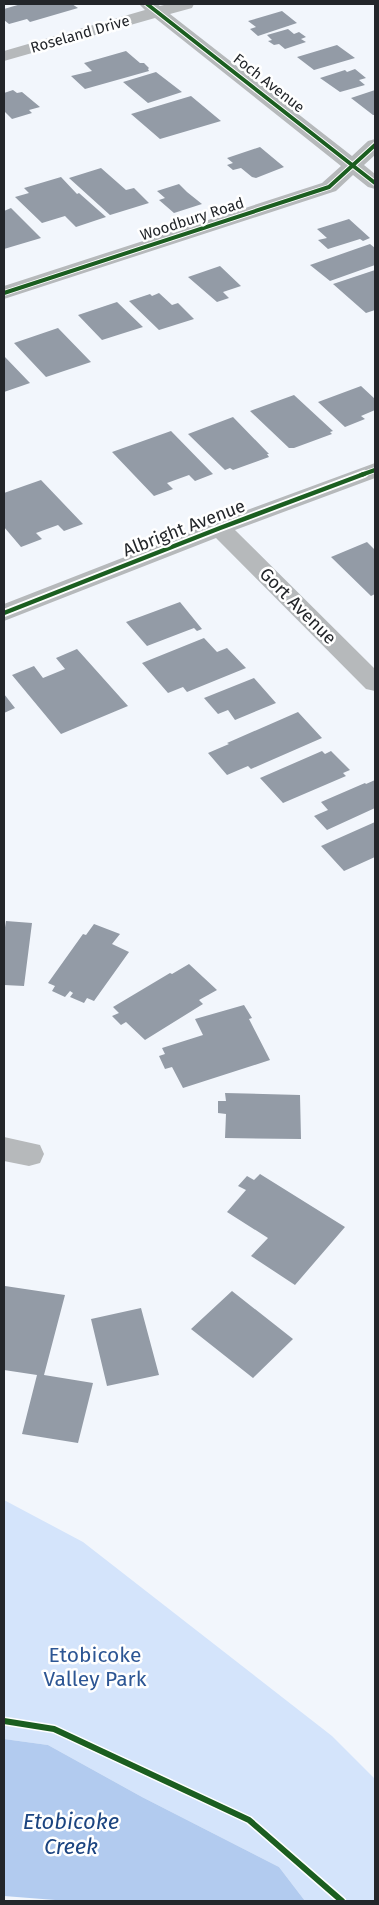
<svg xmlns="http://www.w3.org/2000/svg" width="379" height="1905" font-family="'Fira Sans',sans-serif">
  <rect width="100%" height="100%" fill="#f2f6fc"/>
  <!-- green -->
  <path fill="#d4e4fb" d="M4,1500L83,1542L332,1736L375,1779V1901H305L279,1867L142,1797L48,1745L4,1739Z"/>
  <!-- water -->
  <path fill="#b2cbef" d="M4,1739L48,1745L142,1797L279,1867L305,1901H68L4,1896Z"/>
  <!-- building -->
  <path fill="#939ba6" d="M21,4H72L78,8L30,22L27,19L9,24L4,20V9Z
    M282,11L297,23L258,36L250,29L256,27L248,21Z
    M288,29L294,34L299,32L306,37L301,39L306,42L285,49L279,44L274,45L268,41L272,40L267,35Z
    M337,45L355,58L314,70L297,57Z
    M126,51L140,63H144L149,68L148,69L149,71L85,89L71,76L92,71L84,63Z
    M355,69L366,78L359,80L365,85L340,92L320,78L345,70L347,72Z
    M156,72L182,92L148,103L123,82Z
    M13,90L17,93L22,92L40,107L29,110L32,113L12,119L4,111V93Z
    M375,90V115H373L351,98Z
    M191,96L221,121L160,139L131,114Z
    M260,147L284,167L256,178L252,177L241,168L233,170L227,165L233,163L227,158Z
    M101,168L126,190L134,188L149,203L110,215L69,178Z
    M61,177L77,194L79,193L106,217L76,227L65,216L42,223L15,197L29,193L24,188Z
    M179,184L187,192L202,204L174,213L159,200L165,198L157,191Z
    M11,208L41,238L4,249V211Z
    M349,219L370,238L363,241L360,239L328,249L318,240L327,238L317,229Z
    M370,244L375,248V265L330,281L310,265Z
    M220,266L241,286L223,292L229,298L217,302L188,277Z
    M375,270V310L366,313L333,284Z
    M159,293L172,305L178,303L194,319L159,330L129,301L150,294L152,296Z
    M117,302L143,327L102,340L78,315Z
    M58,328L91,362L46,377L14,343Z
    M4,356L30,383L4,392Z
    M361,386L375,399V410L361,416L365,419L345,427L318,402Z
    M294,395L333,431L330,432L332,434L294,448H289L250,411Z
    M233,417L269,454H267L269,457L233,470L230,468L225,470L188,434Z
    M171,431L213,474L195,481L189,475L167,483L173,489L154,496L112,452Z
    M41,480L83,524L64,531L58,525L36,533L42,539L21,547L4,527V493Z
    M367,542L375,550V594L371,596L331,557Z
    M180,602L202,629L197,631L194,628L147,646L126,622Z
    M204,638L217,652L227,648L246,668L187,692L183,687L168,693L142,663Z
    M77,649L128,706L61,734L12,675L34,666L43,678L65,669L56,658Z
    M254,678L276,703L235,720L228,710L218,714L204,698Z
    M4,694L15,708L4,713Z
    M298,712L322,738L251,769L248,766L227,775L208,753L229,744L227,743Z
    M322,751L325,754L331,751L350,770L343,773L346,776L283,803L260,778Z
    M375,780V808L327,830L314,816L328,810L321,802L365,783L366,784Z
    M375,822V857L344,871L321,846Z
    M6,921L32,923L24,986L4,985V934Z
    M94,924L120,934L112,944L129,952L94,1001L87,998L84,1003L70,997L73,993L70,991L65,997L52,991L55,986L48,983L83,934L86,935Z
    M189,964L217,990L199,1000L203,1004L145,1040L126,1022L121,1025L112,1016L119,1013L113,1007L170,973L172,974Z
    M244,1005L252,1018L249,1019L270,1060L183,1088L172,1067L165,1069L159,1056L165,1054L162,1048L203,1035L195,1019Z
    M225,1093L300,1095L301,1139L225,1138L226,1114L218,1113V1101H226Z
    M260,1174L345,1227L295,1285L251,1256L268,1238L227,1212L246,1190L238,1186L247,1176L254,1180Z
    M5,1286L65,1295L44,1375L93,1383L78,1443L22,1434L37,1375L4,1370Z
    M232,1291L293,1339L253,1378L191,1329Z
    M141,1308L159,1375L107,1386L91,1319Z"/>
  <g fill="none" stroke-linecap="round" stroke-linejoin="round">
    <!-- minor -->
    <path fill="#b6b9bb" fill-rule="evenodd" d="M139,4H157L160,6L168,4H194L192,8L170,14L352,156L368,141L375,139V155L364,165L375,174V189L368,187L353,175L336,191L4,299V286L322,183L341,166L155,18L4,61V51L145,10Z
      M375,463V478L235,530L375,669V691L366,689L216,538L4,621V604L212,523Z
      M4,1137L40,1145L44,1154L40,1163L29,1166L4,1161Z"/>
    <!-- cycleway-far2 casing -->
    <g stroke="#fff" stroke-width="6">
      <path id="cycleway-far2" d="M147,4L375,183
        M4,293L329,187L375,145
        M361,475L375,470"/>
    </g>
    <!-- cycleway-far1 casing -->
    <g stroke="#fff" stroke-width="8">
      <path id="cycleway-far1" d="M4,613L220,528L364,474"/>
    </g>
    <!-- cycleway casing -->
    <g stroke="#fff" stroke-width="9">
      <path id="cycleway" d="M4,1721L54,1729L249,1820L342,1901"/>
    </g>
    <!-- cycleway-far2 -->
    <use href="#cycleway-far2" stroke="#1b5e20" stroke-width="4"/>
    <!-- cycleway-far1 -->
    <use href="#cycleway-far1" stroke="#1b5e20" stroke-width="4.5"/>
    <!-- cycleway -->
    <use href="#cycleway" stroke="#1b5e20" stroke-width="6"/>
  </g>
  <g text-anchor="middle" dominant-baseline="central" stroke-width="5" stroke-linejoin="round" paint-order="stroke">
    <!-- far-street labels -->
    <g font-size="15" fill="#23262a" stroke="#fff">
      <text transform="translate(80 34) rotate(-16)">Roseland Drive</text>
      <text transform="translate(269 83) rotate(38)">Foch Avenue</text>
      <text transform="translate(192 219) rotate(-18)">Woodbury Road</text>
    </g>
    <!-- street labels -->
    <g font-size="18" fill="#23262a" stroke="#fff">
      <text transform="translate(184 528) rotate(-21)">Albright Avenue</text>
      <text transform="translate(298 606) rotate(45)">Gort Avenue</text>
    </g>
    <!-- near-park labels -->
    <g font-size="21" fill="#2d5694" stroke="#fff">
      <text x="95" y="1655">Etobicoke<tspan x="95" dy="24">Valley Park</tspan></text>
    </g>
    <!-- near-water labels -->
    <g font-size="22" font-style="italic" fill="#1b4480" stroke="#fff">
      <text x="71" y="1821">Etobicoke<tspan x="71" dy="25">Creek</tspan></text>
    </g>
  </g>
  <!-- border -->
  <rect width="379" height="1905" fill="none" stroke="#23262a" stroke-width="10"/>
</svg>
